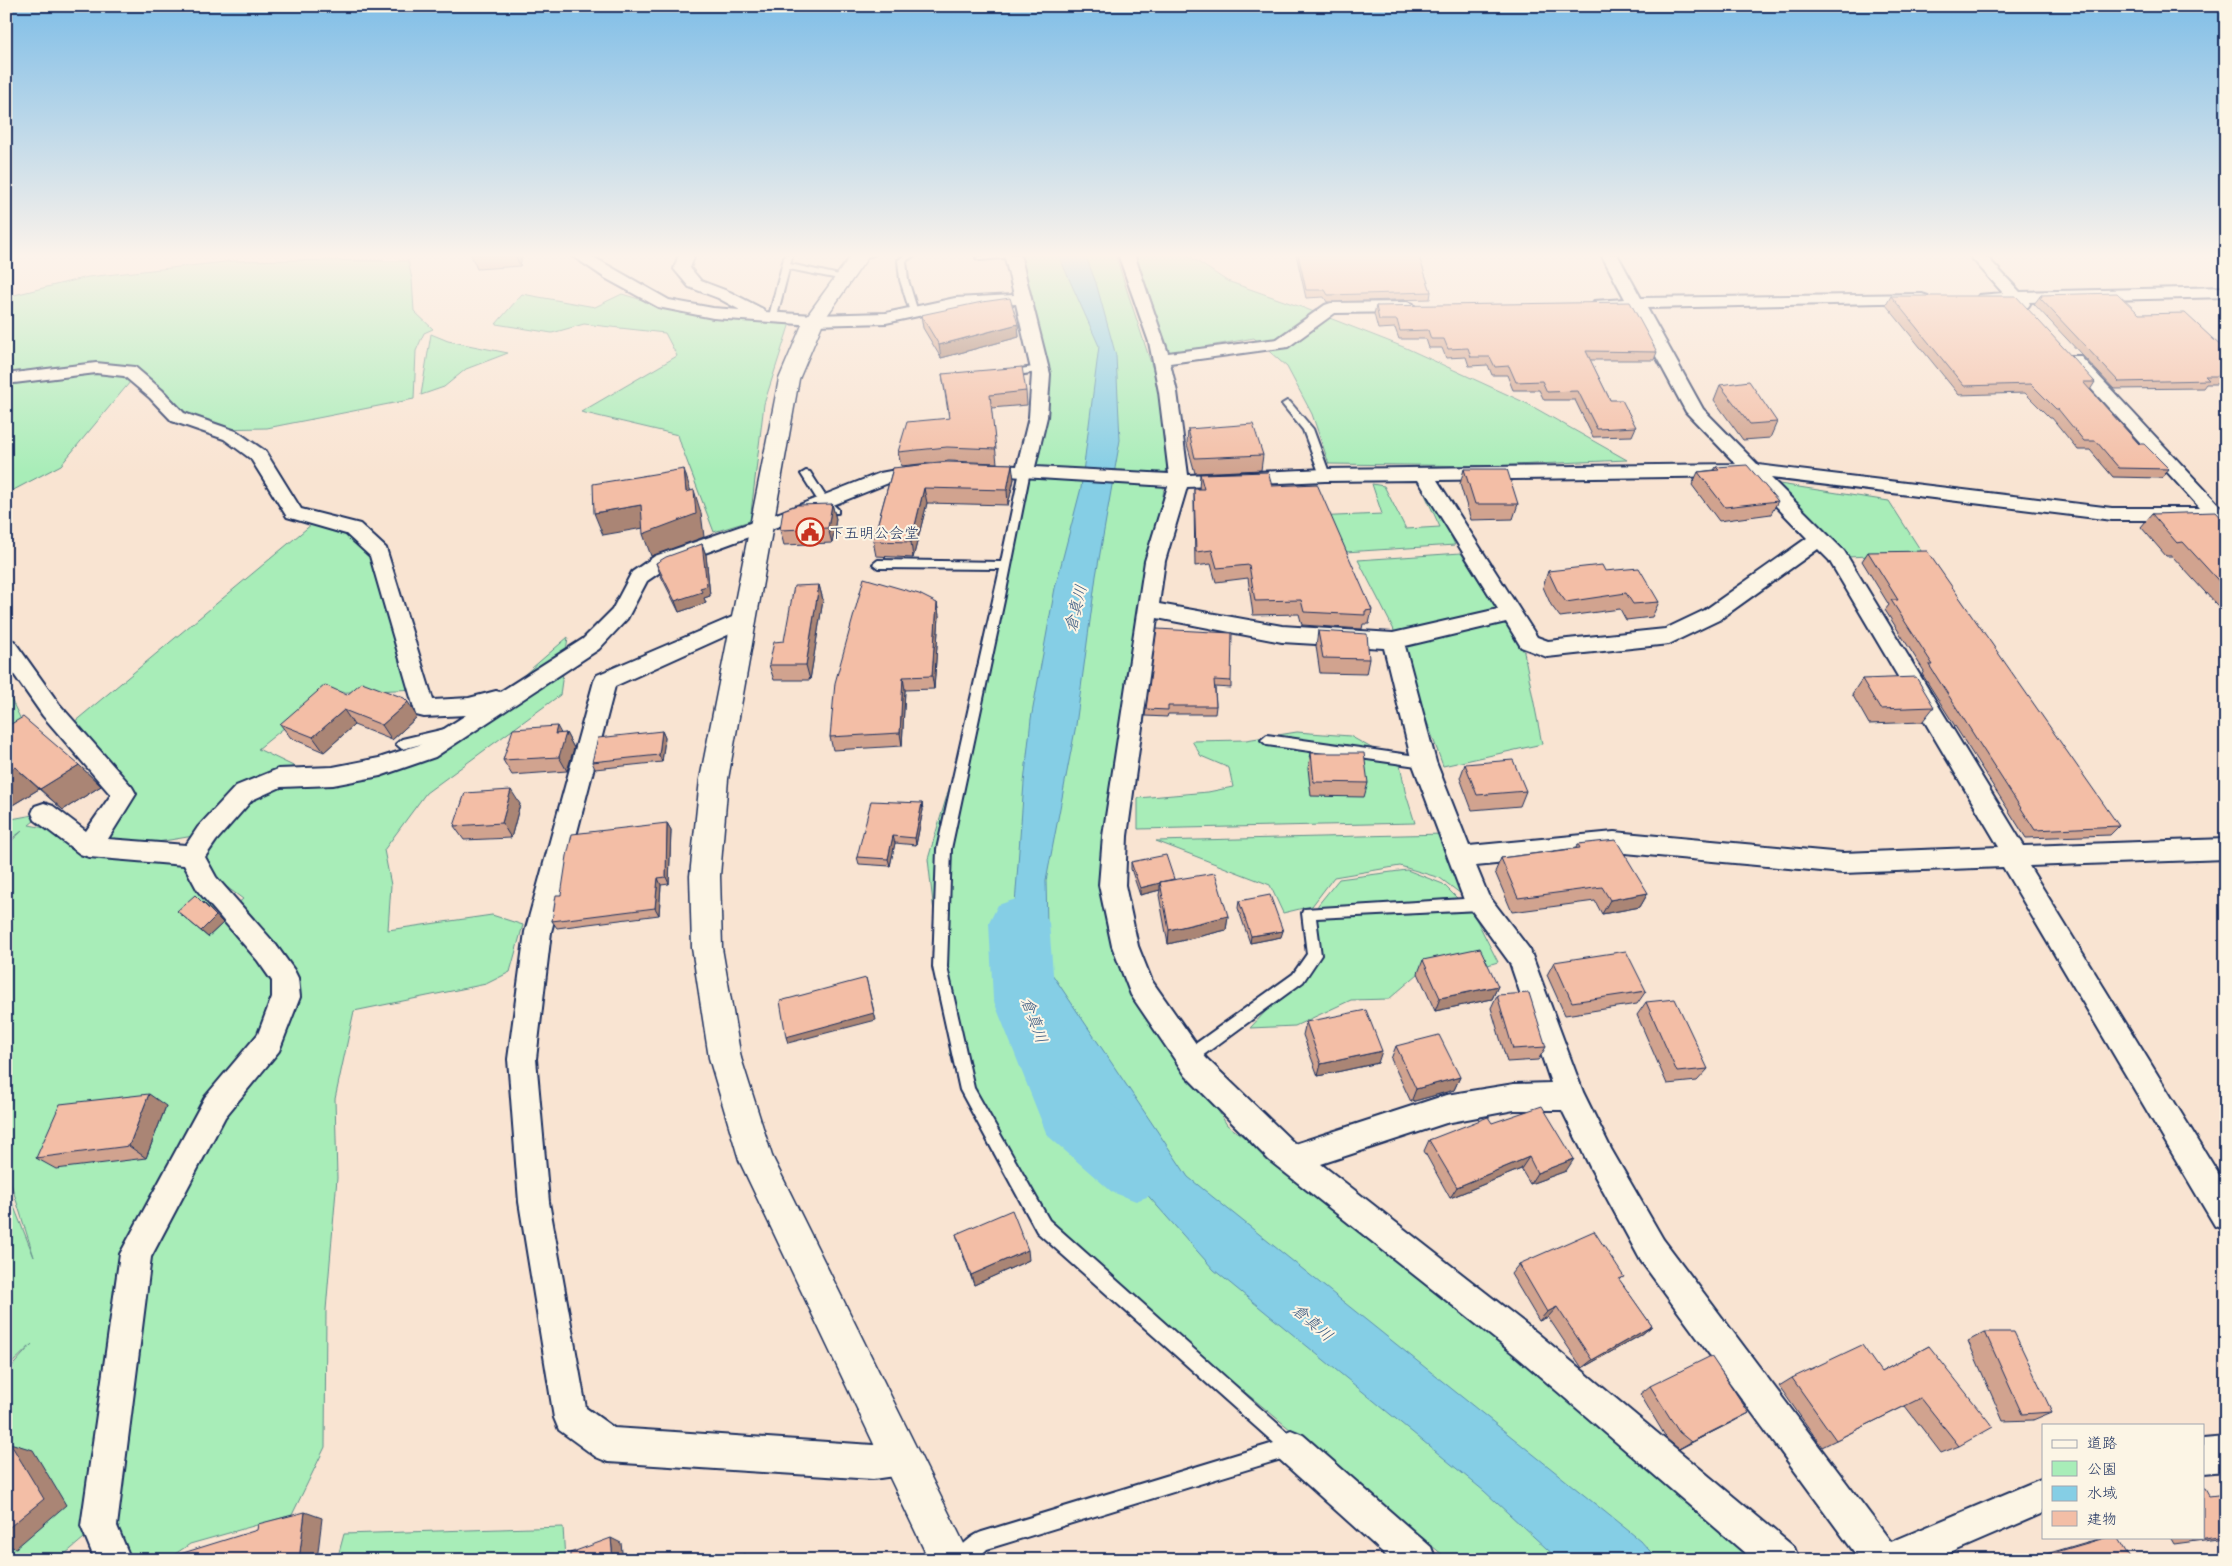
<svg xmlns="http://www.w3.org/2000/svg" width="2232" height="1566" font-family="Delius,'Klee One',sans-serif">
  <rect width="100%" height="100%" fill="#f9e4d2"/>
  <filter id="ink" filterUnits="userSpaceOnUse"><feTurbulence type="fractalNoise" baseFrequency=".02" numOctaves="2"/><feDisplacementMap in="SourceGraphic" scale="10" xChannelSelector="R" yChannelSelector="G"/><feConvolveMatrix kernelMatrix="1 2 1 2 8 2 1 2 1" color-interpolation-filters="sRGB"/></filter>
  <g filter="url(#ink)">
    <!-- green -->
    <path fill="#a8edb8" stroke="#628e8b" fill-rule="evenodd" d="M1012,254H1115L1172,427L1112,885L1141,987L1227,1125L1446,1281L1781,1560H1449L1043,1226L950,1054L928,859L982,678L1041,374Z
      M1135,254H1186L1227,281L1304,308L1406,348L1528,404L1627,460L1491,466L1329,464L1312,414L1287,367L1254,338L1170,353Z
      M300,260L408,261L412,279L414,311L433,329L424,333L416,351L414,399L267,428L211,429L167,406L135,376L61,465L6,494V297L88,277L234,261Z
      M522,294L595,307L622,294L659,305L790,323L764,404L750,521L714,532L682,448L678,435L581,412L677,356L665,333L584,324L552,333L496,324Z
      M431,334L448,341L508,353L466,369L444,387L421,395Z
      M1773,483L1889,501L1923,554L1846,557Z
      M1372,484L1384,486L1406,529L1440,527L1422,488L1429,487L1455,545L1345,552L1314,517L1382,514Z
      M318,519L353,529L379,553L418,689L327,693L258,749L314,776L278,778L230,792L208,831L244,793L380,767L458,732L568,637L560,695L426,793L384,850L391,885L388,930L492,915L523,925L510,972L486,984L354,1011L335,1099L337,1178L326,1310L325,1447L292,1515L190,1544L166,1560H104L84,1538L58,1560H6V1373L32,1344L6,1369V1187L34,1257L7,1171L6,1175V846L22,831L6,843V820L44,813L29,825L99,838L124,794L67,728ZM206,834L192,855L139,845ZM224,885L243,899L202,933Z
      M1461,553L1524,652L1542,744L1443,766L1393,628L1358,560Z
      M6,689L28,734L6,746Z
      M1297,732L1350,736L1400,764L1405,791L1415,823L1138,829V798L1208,792L1233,787L1229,768L1201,756L1192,741L1246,740Z
      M1444,834L1473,903L1440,878L1400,866L1334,877L1312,906L1283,913L1270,885L1156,841Z
      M1407,870L1443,884L1474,915L1498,962L1481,967L1433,961L1389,999L1351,1000L1295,1026L1250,1028L1298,977L1313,946L1318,905L1339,879Z
      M563,1527L565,1560H337L344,1534Z"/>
    <!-- water -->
    <path fill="#85cee5" stroke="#5b8eaf" d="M1058,254H1085L1096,283L1116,356L1120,440L1096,576L1076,725L1046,881L1048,968L1188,1177L1640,1540L1658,1560H1559L1484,1491L1214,1270L1079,1118L1024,999L1015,904L1024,783L1031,719L1055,588L1081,488L1099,346Z"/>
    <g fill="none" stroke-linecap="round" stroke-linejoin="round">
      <!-- river -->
      <path fill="#85cee5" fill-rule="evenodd" d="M1019,898L1040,905L1049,923L1055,999L1095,1091L1160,1144L1170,1168L1160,1192L1136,1201L1112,1192L1047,1135L993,999L989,923L998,905Z"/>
      <!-- service casing -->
      <g stroke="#1b2f5e" stroke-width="4">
        <path id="service" d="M785,254H793L790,264L848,277L844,280L789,269L777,316L770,318L769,316Z
          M857,254H875L871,256L857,257Z
          M907,254H916L906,261L908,280L918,312L914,315L910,312L900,280L898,260Z
          M1000,254L1017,255L1013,257L980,260L976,258L980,256Z
          M1040,366L1043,367V371L1006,377L1001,374L1006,371Z
          M1287,401L1290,402L1313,429L1330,475L1329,477H1321L1320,475L1303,430L1282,404Z
          M1025,468L1030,471L1005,596L951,849L947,967L974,1088L1049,1220L1297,1441L1300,1447L1297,1453L1291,1456L987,1549L976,1560H953C957,1548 971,1536 982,1532L1274,1443L1037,1232L960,1090L933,967L937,849L1000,569L878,568L873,564L878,560L1001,562L1020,471Z
          M806,471L810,472L828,500L838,509V513H830L820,504L801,474Z
          M445,729L451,734L449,737L402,749L396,744L402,739Z
          M1267,735L1424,757L1430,762L1424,767L1267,745L1261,740Z
          M1480,898L1485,900L1487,904L1485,908L1480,910L1316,918L1321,955L1303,982L1194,1062L1189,1064L1184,1062L1182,1057L1184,1052L1293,974L1307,954L1302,913L1304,909Z"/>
      </g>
      <!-- minor casing -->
      <g stroke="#1b2f5e" stroke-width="4">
        <path id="minor" d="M570,254H588L669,300L713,308L740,310L718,298L689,287L674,269L679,254H695L690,268L701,281L730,292L763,309L765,312L814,315L886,313L955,298L1014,295L1004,254H1020L1050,374L1047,417L1035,467L1169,474L1159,392L1149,342L1118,254H1134L1168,353L1277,339L1325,305L1331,303L1407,302L1413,304L1415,307L1413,310L1407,312L1335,313L1288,347L1170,363L1177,392L1188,475L1325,469L1736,464L1686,412L1630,308L1594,307L1592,304L1594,301L1625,299L1601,254H1617L1641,298L1922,294L1928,296L1930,299L1928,302L1647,308L1703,409L1758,465L2112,508H2200L2065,360L2068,356H2080L2222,508H2226V528L2217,526L2211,520H2112L1771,478L1844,551L2024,846L2226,839V859L2029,866L2226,1186V1230L2215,1226L2003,867L1843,873L1614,852L1476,866L1488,895L1530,950L1583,1092L1611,1149L1663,1239L1891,1542L2043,1478V1513L1934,1560H1860L1641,1261L1591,1169L1562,1110H1514L1446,1123L1321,1164L1536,1332L1794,1547L1799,1560H1753L1514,1354L1269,1160L1186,1076L1131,995L1112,946L1099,885L1103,836L1145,561L1168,486L974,474L972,470L974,466L981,464L1017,466L1029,417L1032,374L1016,304L955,308L886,323L814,325L713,318L658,307L605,278ZM1747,476L1807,538L1705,610L1665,629L1548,641L1537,637L1437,480ZM1418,480L1498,609L1393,633L1282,626L1159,604L1165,561L1187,487L1325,481ZM1818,549L1829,560L1999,847L1843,853L1614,832L1469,846L1436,762L1405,646L1506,622L1521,647L1547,657L1669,644L1719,620ZM1157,618L1282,642L1384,648L1412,762L1464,900L1510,963L1551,1083L1514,1084L1446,1095L1295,1144L1206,1058L1152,981L1138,946L1125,885L1127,836Z
          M1968,254H1984L2020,292L2226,287V297L2029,302L2030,304L2028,307C2020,309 2017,308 2011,302L1979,301L1977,298L1979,295L2003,293Z
          M96,363L135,367L162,390L184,413L236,431L265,451L301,509L360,524L386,548L433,700L469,698L496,691L500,692L583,639L612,610L632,572L655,556L779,513L880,473L922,465L929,467L931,471L929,475L891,482L793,521L669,566L647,581L627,619L599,649L435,757L380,776L333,785L281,787L252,800L216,841L205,857L216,877L276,945L294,970L298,978L300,997L279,1051L225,1117L151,1257L117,1526L131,1560H95L81,1526L120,1254L205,1097L258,1034L272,997V981L258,961L198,891L184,865L89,857L80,854L35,820L32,813L35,806L44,803L53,806L86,831L111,795L43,716L6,663V638L14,641L59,704L132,787L136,794L108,839L186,845L198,827L236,786L278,769L333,767L379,758L419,745L466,715L424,717L416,715L370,556L346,534L287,517L251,459L224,439L172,421L150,398L124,376L96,373L6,384V374Z
          M744,612L752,614L755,619L752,624L615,686L551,932L536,1059L549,1202L586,1408L614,1428L873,1445L901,1441L913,1446L918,1458L913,1470L901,1475L873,1479L608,1462L596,1457L559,1430L554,1418L519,1202L508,1059L525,932L594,681L597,675Z
          M1291,1430L1303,1435L1431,1547L1436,1560H1391L1279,1459L1274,1447L1279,1435Z
          M2226,1437V1471L2203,1473V1439Z"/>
      </g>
      <!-- tertiary casing -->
      <g stroke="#1b2f5e" stroke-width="3">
        <path id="tertiary" d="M852,254H870L824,320L799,379L728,779L720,876L722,948L741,1058L772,1156L972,1560H929L739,1160L709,1058L692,948L690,876L700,779L779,379L804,320Z"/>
      </g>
      <!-- service -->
      <use href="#service" fill="#fcf5e5" fill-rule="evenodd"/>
      <!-- minor -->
      <use href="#minor" fill="#fcf5e5" fill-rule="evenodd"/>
      <!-- tertiary -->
      <use href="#tertiary" fill="#fcf5e5" fill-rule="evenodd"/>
    </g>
    <!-- wall -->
    <path fill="#d1a38f" stroke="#1b2f5e" d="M471,254H522L520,266L477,269L471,255Z
      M1296,254H1418L1431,292L1430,299L1327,302L1324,297L1306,298Z
      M2041,295L2139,314L2226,351V384H2206L2203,388L2114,389L2034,304Z
      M1891,296L2095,382L2090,390L2139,444L2169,469L2162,478L2113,477L2090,450H2078L2052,418H2050L2025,393L1959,395L1886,305Z
      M1376,306L1657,352L1654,360H1590L1610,400L1636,427L1632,436L1593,437L1575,400H1544L1539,390H1513L1507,375H1492L1488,365L1469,366L1466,357L1446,358L1442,348H1429L1426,339H1399L1395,328L1378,329L1374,314Z
      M921,315L1018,324L1019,337L941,358L923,328Z
      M942,374L1026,391L1027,405L991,408L997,463L949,461L901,466L898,452L949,418Z
      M1720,385L1777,422L1770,438L1743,440L1714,400Z
      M1188,429L1263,455L1261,470L1195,473L1187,444Z
      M1716,467L1778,501L1771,514L1719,521L1692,485L1698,472L1714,470Z
      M893,468L1014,479L1008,505L927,503L913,558L876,556L873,541Z
      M1464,469L1518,504L1513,519L1471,520L1460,484Z
      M1200,474L1272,486L1372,610L1369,624H1363L1362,629L1302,625L1299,614L1253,615L1248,578L1216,582L1211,564L1195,566L1194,503V489H1199Z
      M832,504L836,519L832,543L784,545L780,530Z
      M2152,514L2226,524V615L2172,556H2166L2141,527Z
      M702,544L706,555L710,596L704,598L706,603L679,612L660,574L656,563Z
      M1868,552L2119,826L2110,835L2026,838L1922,674L1924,671L1885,610L1889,605L1862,561Z
      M1548,571H1605L1659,602L1652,617L1626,620L1620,609L1560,617L1551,605L1543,587Z
      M819,585L823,600L810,680H774L769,665Z
      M937,603L939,616L934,689L905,690L902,746L833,750L830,737Z
      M1157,629L1231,681V688L1215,687L1216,706L1215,714H1168L1167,717L1145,716L1146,709Z
      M1318,631L1369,659L1366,674L1320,673L1316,646Z
      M1862,679L1934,707L1922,722L1869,724L1852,694Z
      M347,695L417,717L392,740L354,725L324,752L291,738L280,724Z
      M6,727L79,765L101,786L63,810L39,789L6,809Z
      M662,731L665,738L662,762L595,769L592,762Z
      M566,733L574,748L567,771L512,775L503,760L561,734Z
      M1311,753L1368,783L1364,797L1311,796L1308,768Z
      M1465,764L1526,791L1520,806L1472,810L1460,778Z
      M922,803L923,810L916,845L895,843L890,866L859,864L857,857Z
      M520,804L511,838L464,840L454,826Z
      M667,823L671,830L669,884L661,885L659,915L557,928L552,921L561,895Z
      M1578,844L1648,893L1640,907L1602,914L1595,901L1512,912L1495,872L1501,858L1576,848Z
      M1131,862L1174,879L1228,916L1226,930L1168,944L1159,895L1160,890L1140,895L1131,869Z
      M1239,901L1281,937L1250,943L1238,908Z
      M177,911L223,923L208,937Z
      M1423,960L1498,986L1492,999L1435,1011L1418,973Z
      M1554,962L1646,991L1637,1004L1565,1015L1547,975Z
      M1497,995L1546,1047L1538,1060L1507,1062L1491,1008Z
      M1646,1002L1708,1069L1697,1081L1667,1084L1637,1015Z
      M1306,1022L1378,1063L1318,1076L1303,1035Z
      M1396,1046L1460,1077L1454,1090L1411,1102L1391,1059Z
      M166,1106L146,1158L56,1169L36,1158Z
      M1492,1123L1566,1171L1530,1184L1521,1169L1450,1198L1424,1151L1429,1140Z
      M956,1234L1029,1260L974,1285L959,1244Z
      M1519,1264L1620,1281L1652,1326L1641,1335L1582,1368L1548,1317L1539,1321L1511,1274Z
      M1985,1332L2052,1412L2033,1420L2003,1421L1968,1341Z
      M1929,1346L1959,1446L1941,1453L1905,1406L1822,1447L1779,1386L1792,1378L1881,1372Z
      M1650,1386L1736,1420L1679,1449L1667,1439L1640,1394Z
      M2226,1494V1537L2174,1544L2170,1537H2203Z
      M2107,1537L2131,1560H2026L2087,1542Z"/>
    <!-- shaded-wall -->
    <path fill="#aa8574" stroke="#1b2f5e" d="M515,254H522L520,266Z
      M1018,324L1019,337L941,358L939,345Z
      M1012,464L1014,479L1008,505L1007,490Z
      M684,469L691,492H686Z
      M924,488L927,503L913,558L911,542Z
      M694,490L701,513L704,537L651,556L643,534Z
      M832,504L836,519L832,543L828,528Z
      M641,505L649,527L603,535L594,513Z
      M702,544L706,555L710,596L704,598L706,603L679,612L675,601Z
      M819,585L823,600L810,680L806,665Z
      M937,603L939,616L934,689L932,676Z
      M903,677L905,690L902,746L900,733Z
      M408,702L417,717L392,740L382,725Z
      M344,710L354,725L324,752L313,737Z
      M557,726L564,739L566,733L574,748L567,771L559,757L555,734Z
      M662,731L665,738L662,762L659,755Z
      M79,765L101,786L63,810L40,789Z
      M15,767L39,789L6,809V773Z
      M511,790L520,804L511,838L502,823Z
      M922,803L923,810L916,845L915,838Z
      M667,823L671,830L669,884L666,877Z
      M893,836L895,843L890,866L888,859Z
      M658,878L661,885L659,915L655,908Z
      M1160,883V890L1140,895V888Z
      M1648,893L1640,907L1602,914L1610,900Z
      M203,902L223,923L208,937L201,931Z
      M1228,916L1226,930L1168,944L1169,930Z
      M1283,931L1281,937L1250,943L1251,936Z
      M866,978L876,1020L788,1043L786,1037Z
      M1498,986L1492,999L1435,1011L1440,998Z
      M1382,1051L1378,1063L1318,1076L1321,1064Z
      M1460,1077L1454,1090L1411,1102L1416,1089Z
      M149,1094L166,1106L146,1158L129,1146Z
      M1529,1157L1521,1169L1450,1198L1457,1187Z
      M1574,1159L1566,1171L1530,1184L1537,1173Z
      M1028,1250L1029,1260L974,1285L971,1275Z
      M1557,1307L1548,1317L1539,1321L1547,1312Z
      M1652,1326L1641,1335L1582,1368L1592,1360Z
      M1749,1413L1736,1420L1679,1449L1691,1442Z
      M10,1443L33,1450L66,1505L16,1548L6,1546Z
      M305,1512L322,1518L317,1560H299Z
      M611,1538L621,1543L623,1560H613Z
      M744,1554L752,1559V1560H745Z"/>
    <!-- building -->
    <path fill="#f3bea6" stroke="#1b2f5e" d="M1298,254H1418L1431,292L1328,295L1325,290H1306Z
      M2117,293L2139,314L2185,313L2226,351V376H2205L2209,380L2119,382L2039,297H2042L2041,295Z
      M1891,296H2016L2095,382H2083L2139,444H2144L2169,469L2119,468L2096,441H2084L2058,409H2056L2031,384L1964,386Z
      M1010,298L1018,324L939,345L921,315L982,302Z
      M1630,302L1657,352L1586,351L1610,400H1622L1636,427L1597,429L1578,391L1547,392L1542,381L1516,382L1509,366L1495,367L1490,357H1471L1468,348L1448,349L1444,339H1431L1428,330L1400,331L1397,320H1379L1376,306Z
      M1022,367L1026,391L990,395L996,449L947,447L898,452L907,422L950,418L942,374Z
      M1749,381L1777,422L1750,424L1720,385Z
      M1253,424L1263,455L1195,458L1188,429Z
      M947,462L1012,464L1007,490L924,488L911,542L873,541L893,468Z
      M1747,465L1778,501L1725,507L1698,472L1719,470L1716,467Z
      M684,469L686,492L694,490L696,514L643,534L641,505L594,513L593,484Z
      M1464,469H1507L1518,504H1475Z
      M1268,472L1272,486L1317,484L1372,610L1365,611V615L1304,612L1301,600L1255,601L1249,565L1217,568L1212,550L1196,552L1194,489H1204L1200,474Z
      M832,504L828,528L780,530L783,510L797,505Z
      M2215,512L2226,524V589L2183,542L2177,543L2152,514Z
      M702,544L707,586L700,588L702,592L675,601L656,563L666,557Z
      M1927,551L2119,826L2035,830L1929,665H1933L1891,600H1898L1868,552Z
      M1602,565L1605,571L1639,568L1659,602L1633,604L1626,593L1566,602L1557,590L1548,571Z
      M864,578L919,594L937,603L932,676L903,677L900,733L830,737L835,683Z
      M819,585L806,665H769L774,642L784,641L794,586Z
      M1157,629L1232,633L1231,681L1214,680L1216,706H1168V710L1146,709Z
      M1318,631L1367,634L1369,659L1323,658Z
      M1916,677L1934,707L1880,709L1862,679Z
      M362,682L404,698L408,702L382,725L344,710L313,737L280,724L325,685L347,695Z
      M23,717L79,765L40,789L15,767L6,773V727Z
      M557,726L555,734L566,733L559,757L503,760L513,729Z
      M662,731L659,755L592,762L598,738Z
      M1311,753H1364L1368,783L1314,782Z
      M1513,760L1526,791L1477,795L1465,764Z
      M511,790L502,823L454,826L465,793Z
      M871,801L922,803L915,838L893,836L888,859L857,857Z
      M667,823L666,877L658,878L655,908L552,921L556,895H561L567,856L572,834Z
      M1616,840L1648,893L1610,900L1602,887L1518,898L1501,858L1580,848L1578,844Z
      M1166,855L1174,879L1160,882V883L1140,888L1131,862Z
      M1215,873L1228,916L1169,930L1160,882Z
      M195,895L216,916L201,931L177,911Z
      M1270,895L1283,931L1251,936L1239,901Z
      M1480,948L1498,986L1440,998L1423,960Z
      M1626,951L1646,991L1572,1002L1554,962Z
      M866,978L874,1013L786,1037L780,1001Z
      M1529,993L1546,1047L1513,1049L1497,995Z
      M1675,999L1708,1069L1677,1072L1646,1002Z
      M1366,1010L1382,1051L1321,1064L1306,1022Z
      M1439,1035L1460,1077L1416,1089L1396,1046Z
      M149,1094L129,1146L36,1158L60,1104Z
      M1542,1106L1574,1159L1537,1173L1529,1157L1457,1187L1429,1140L1488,1117L1492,1123Z
      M1012,1210L1028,1250L971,1275L956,1234Z
      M1594,1231L1624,1277L1619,1279L1652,1326L1592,1360L1557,1307L1547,1312L1519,1264Z
      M1985,1332H2014L2052,1412L2022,1414Z
      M1862,1345L1881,1372L1929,1346L1993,1427L1959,1446L1921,1398L1836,1440L1792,1378Z
      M1711,1356L1749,1413L1691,1442L1679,1432L1650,1386Z
      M10,1443L44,1499L6,1530V1446Z
      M2203,1489H2205L2209,1496L2226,1494V1535L2192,1540L2191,1537H2203Z
      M305,1512L299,1560H166L167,1558L257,1530L258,1524Z
      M2108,1537H2117L2131,1560H2029Z
      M611,1538L613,1560H570V1553Z
      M744,1554L745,1560H733Z"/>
  </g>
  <!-- sky -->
  <linearGradient id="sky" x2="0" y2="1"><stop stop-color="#80bee7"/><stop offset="0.54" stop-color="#fcf3eb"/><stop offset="1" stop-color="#fcf3eb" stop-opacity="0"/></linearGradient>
  <rect width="2232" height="473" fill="url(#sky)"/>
  <!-- icons -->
  <defs>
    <g id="civic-ring" transform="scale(1.4375)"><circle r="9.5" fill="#fcf5e5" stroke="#c8321e" stroke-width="1.5"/><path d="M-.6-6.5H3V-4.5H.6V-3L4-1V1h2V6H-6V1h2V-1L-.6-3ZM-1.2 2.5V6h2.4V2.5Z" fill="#c8321e"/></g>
  </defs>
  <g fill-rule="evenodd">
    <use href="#civic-ring" x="810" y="532"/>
  </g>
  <g text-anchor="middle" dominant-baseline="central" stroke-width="4" stroke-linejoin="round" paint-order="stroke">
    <!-- poi labels -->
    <g font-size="15" fill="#1b2f5e" stroke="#fcf5e5" text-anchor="start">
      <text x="829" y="532">下五明公会堂</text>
    </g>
    <!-- water labels -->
    <g font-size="16" font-style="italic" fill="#365780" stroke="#fcf5e5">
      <text transform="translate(1075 608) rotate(-76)">倉真川</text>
      <text transform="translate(1035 1020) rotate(70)">倉真川</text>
      <text transform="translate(1313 1322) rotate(41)">倉真川</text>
    </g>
  </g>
  <!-- margin -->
  <rect width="2232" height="1566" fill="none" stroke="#fcf5e5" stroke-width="25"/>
  <rect x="12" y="12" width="2207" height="1541" fill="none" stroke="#1b2f5e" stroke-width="2" filter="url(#ink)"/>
  <!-- legend -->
  <rect x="2042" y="1424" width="162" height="115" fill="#fcf5e5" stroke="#a2a6af"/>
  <rect x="2052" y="1440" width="25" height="8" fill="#fcf5e5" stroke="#a2a6af"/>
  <text x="2087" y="1448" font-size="15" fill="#1b2f5e">道路</text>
  <rect x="2052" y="1461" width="25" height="15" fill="#a8edb8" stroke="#a2a6af"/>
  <text x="2087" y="1474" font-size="15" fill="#1b2f5e">公園</text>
  <rect x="2052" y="1486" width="25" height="15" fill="#85cee5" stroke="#a2a6af"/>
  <text x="2087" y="1498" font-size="15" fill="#1b2f5e">水域</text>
  <rect x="2052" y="1511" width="25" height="15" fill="#f3bea6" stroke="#a2a6af"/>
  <text x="2087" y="1524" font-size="15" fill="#1b2f5e">建物</text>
</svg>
